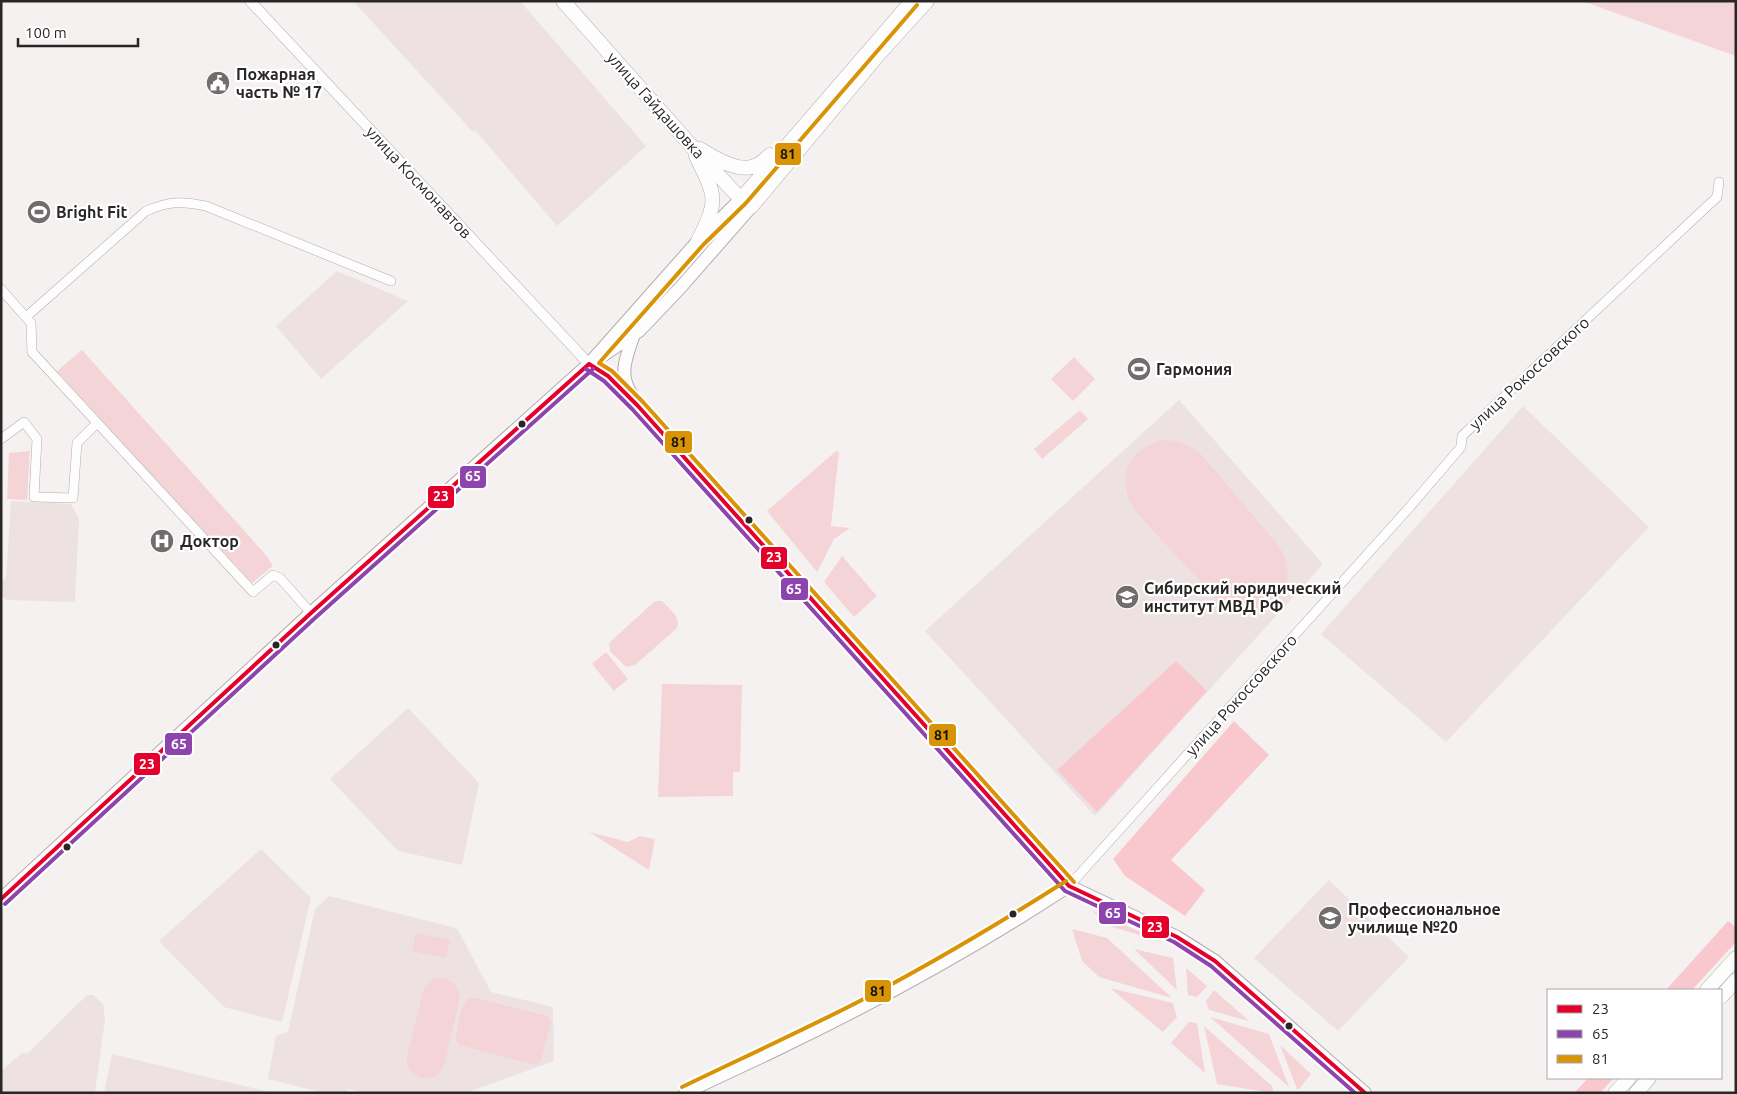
<svg xmlns="http://www.w3.org/2000/svg" width="1737" height="1094" font-family="Ubuntu,sans-serif">
  <rect width="100%" height="100%" fill="#f6f1f1"/>
  <!-- built -->
  <path fill="#ede1e2" d="M353,1H520L646,146L557,226L475,130L473,132Z
    M337,271L408,301L321,379L276,326Z
    M1179,400L1323,564L1095,816L925,631Z
    M1523,406L1649,527L1446,742L1321,634Z
    M11,501L71,504L79,519L75,602L6,600L1,594V582L6,578Z
    M408,708L479,783L462,865L398,851L330,779Z
    M261,849L311,898L282,1022L224,1007L159,941Z
    M1329,880L1409,957L1338,1031L1254,958Z
    M329,896L452,927L458,930L491,992L553,1007L554,1061L466,1093H365L348,1089L346,1093H324L268,1079L276,1036L288,1032L315,909Z
    M87,995H93L103,1004L105,1019L95,1093H1V1071L22,1053H28Z
    M112,1054L170,1068L274,1093H104Z"/>
  <!-- green -->
  <path fill="#f5d4d8" d="M1582,1H1736V56Z
    M82,350L266,555L273,566L251,584L57,371Z
    M1074,357L1095,379L1073,401L1051,379Z
    M1080,410L1088,419L1042,459L1034,449Z
    M1163,440C1178,440 1188,444 1200,453L1278,545C1308,591 1261,634 1218,601L1135,511C1115,479 1127,449 1163,440Z
    M30,451L27,500L7,499L9,453Z
    M836,451L839,452L831,526L850,528L834,539L817,572L767,511Z
    M842,556L877,596L854,617L824,582Z
    M655,601H662C669,609 681,616 677,628L635,665L626,667L610,651L609,643Z
    M606,652L628,679L614,691L592,664Z
    M662,684L742,685L740,772H733V796L658,797Z
    M589,832L628,842L640,836L655,839L649,870Z
    M1091,910L1166,943L1109,926Z
    M1072,929L1107,938L1172,998L1099,977L1082,961Z
    M416,933L450,940L446,958L412,951Z
    M1134,949L1173,958L1177,990Z
    M1186,968L1207,986L1197,997L1188,995Z
    M443,978C455,982 461,989 459,1002C456,1016 452,1030 449,1044C447,1051 446,1060 443,1067C433,1088 404,1077 407,1055L424,988L434,979Z
    M1110,988L1173,1003L1177,1017L1163,1032Z
    M1214,990L1249,1021L1209,1010L1206,1001Z
    M471,997L547,1016L551,1021L550,1025L541,1060L538,1063L532,1064L459,1045L456,1039V1036C459,1025 460,1002 471,997Z
    M1210,1017L1269,1034L1289,1087Z
    M1189,1022L1197,1023L1205,1073L1171,1043Z
    M1204,1026L1272,1086L1274,1093L1217,1084Z
    M1280,1045L1311,1074L1299,1089H1297Z"/>
  <!-- forest -->
  <path fill="#f9c8ce" d="M1176,661L1207,691L1097,812L1057,770Z
    M1234,721L1269,755L1171,860L1205,890L1185,916L1125,876L1113,859Z
    M1728,921L1736,927V942L1692,990H1666Z
    M1588,1078H1614L1600,1093H1574Z"/>
  <g fill="none" stroke-linecap="round" stroke-linejoin="round">
    <!-- minor casing -->
    <g stroke="#b0acac" stroke-width="10">
      <path id="minor" d="M1,289L31,323L32,352L253,592L273,575L280,578L311,613
        M26,317L146,211C170,201 181,201 206,206L391,281
        M1,439L24,422L37,439L34,497L73,498L77,443L97,423
        M1069,886L1408,509L1461,447L1462,436L1717,197L1719,182"/>
    </g>
    <!-- tertiary casing -->
    <g stroke="#b0acac" stroke-width="11">
      <path id="tertiary" d="M250,1L589,364"/>
    </g>
    <!-- secondary casing -->
    <g stroke="#b0acac" stroke-width="14">
      <path id="secondary" d="M602,356L639,331L680,288L751,207
        M589,364L608,376L638,406L779,562L888,686L1069,886L1177,937L1215,961L1365,1093
        M632,395C618,375 626,358 633,337
        M1,899L311,613L589,364L698,241L741,199
        M685,1093C719,1076 754,1061 788,1044C885,997 979,945 1069,886"/>
    </g>
    <!-- primary casing -->
    <g stroke="#b0acac" stroke-width="15">
      <path id="primary" d="M563,1L688,142L735,193L751,207L879,54L927,1
        M700,149C715,158 739,174 757,165C762,163 766,158 770,155
        M696,156C716,197 719,199 698,241
        M741,199L912,1
        M1707,990L1736,958
        M1721,997L1736,980
        M1615,1093L1629,1078
        M1636,1093L1649,1078"/>
    </g>
    <!-- minor -->
    <use href="#minor" stroke="#fefdfd" stroke-width="9"/>
    <!-- tertiary -->
    <use href="#tertiary" stroke="#fefdfd" stroke-width="10"/>
    <!-- secondary -->
    <use href="#secondary" stroke="#fefdfd" stroke-width="12"/>
    <!-- primary -->
    <use href="#primary" stroke="#fefdfd" stroke-width="14"/>
    <!-- bus-1 casing -->
    <g stroke="#fff" stroke-width="8">
      <path id="bus-1" d="M589,364L608,376L638,406L1069,886L1177,937L1215,961L1365,1093
        M1,899L311,613L589,364"/>
    </g>
    <!-- bus-2 casing -->
    <g stroke="#fff" stroke-width="8">
      <path id="bus-2" d="M586,369L604,381L633,410L1065,891L1174,942L1211,966L1355,1093
        M5,904L315,618L593,369"/>
    </g>
    <!-- bus-3 casing -->
    <g stroke="#fff" stroke-width="8">
      <path id="bus-3" d="M917,5L746,203L703,245L599,363L612,371L643,402L1074,882
        M682,1087C740,1059 799,1032 856,1003C928,966 998,924 1066,881"/>
    </g>
    <!-- bus-1 -->
    <use href="#bus-1" stroke="#e4002b" stroke-width="4"/>
    <!-- bus-2 -->
    <use href="#bus-2" stroke="#8e44ad" stroke-width="4"/>
    <!-- bus-3 -->
    <use href="#bus-3" stroke="#d89306" stroke-width="4"/>
  </g>
  <!-- icons -->
  <defs>
    <g id="civic-disc" transform="scale(1.25)"><circle r="9.5" fill="#716d6d" stroke="#fff"/><path d="M-.6-6.5H3V-4.5H.6V-3L4-1V1h2V6H-6V1h2V-1L-.6-3ZM-1.2 2.5V6h2.4V2.5Z" fill="#fff"/></g>
    <g id="stadium-disc" transform="scale(1.25)"><circle r="9.5" fill="#716d6d" stroke="#fff"/><path d="M0-5a6.5 5 0 1 0 0 10a6.5 5 0 1 0 0-10ZM-3.5-1.8h7v3.6h-7Z" fill="#fff"/></g>
    <g id="hospital-disc" transform="scale(1.25)"><circle r="9.5" fill="#716d6d" stroke="#fff"/><path d="M-5-5h3v3.5h4V-5h3V5h-3V1.5h-4V5h-3Z" fill="#fff"/></g>
    <g id="university-disc" transform="scale(1.25)"><circle r="9.5" fill="#716d6d" stroke="#fff"/><path d="M0-5L7-2L0 1L-7-2ZM-4 1L0 2.5L4 1V4Q0 6-4 4Z" fill="#fff"/></g>
  </defs>
  <g fill-rule="evenodd">
    <use href="#civic-disc" x="218" y="83"/>
    <use href="#stadium-disc" x="39" y="212"/>
    <use href="#stadium-disc" x="1139" y="369"/>
    <use href="#hospital-disc" x="162" y="541"/>
    <use href="#university-disc" x="1127" y="597"/>
    <use href="#university-disc" x="1330" y="918"/>
  </g>
  <!-- markers -->
  <g fill="#292626" stroke="#fff" stroke-width="2">
    <circle cx="522" cy="424" r="4.5"/>
    <circle cx="749" cy="520" r="4.5"/>
    <circle cx="276" cy="645" r="4.5"/>
    <circle cx="67" cy="847" r="4.5"/>
    <circle cx="1013" cy="914" r="4.5"/>
    <circle cx="1289" cy="1026" r="4.5"/>
  </g>
  <g text-anchor="middle" dominant-baseline="central" stroke-width="4.5" stroke-linejoin="round" paint-order="stroke">
    <!-- poi labels -->
    <g font-size="16" font-weight="bold" fill="#292626" stroke="#fff" text-anchor="start">
      <text x="236" y="74">Пожарная<tspan x="236" dy="18">часть № 17</tspan></text>
      <text x="56" y="212">Bright Fit</text>
      <text x="1156" y="369">Гармония</text>
      <text x="180" y="541">Доктор</text>
      <text x="1144" y="588">Сибирский юридический<tspan x="1144" dy="18">институт МВД РФ</tspan></text>
      <text x="1348" y="909">Профессиональное<tspan x="1348" dy="18">училище №20</tspan></text>
    </g>
    <!-- street labels -->
    <g font-size="16" fill="#292626" stroke="#fff">
      <text transform="translate(656 105) rotate(48)">улица Гайдашовка</text>
      <text transform="translate(419 182) rotate(47)">улица Космонавтов</text>
      <text transform="translate(1529 373) rotate(-43)">улица Рокоссовского</text>
      <text transform="translate(1241 695) rotate(-48)">улица Рокоссовского</text>
    </g>
  </g>
  <g stroke="#fff" stroke-width="2">
    <rect x="774" y="142" width="28" height="24" rx="5" fill="#d89306"/>
    <rect x="664" y="430" width="29" height="24" rx="5" fill="#d89306"/>
    <rect x="459" y="465" width="28" height="24" rx="5" fill="#8e44ad"/>
    <rect x="427" y="485" width="28" height="24" rx="5" fill="#e4002b"/>
    <rect x="760" y="546" width="28" height="24" rx="5" fill="#e4002b"/>
    <rect x="780" y="577" width="29" height="24" rx="5" fill="#8e44ad"/>
    <rect x="928" y="723" width="29" height="24" rx="5" fill="#d89306"/>
    <rect x="164" y="732" width="29" height="24" rx="5" fill="#8e44ad"/>
    <rect x="133" y="752" width="28" height="24" rx="5" fill="#e4002b"/>
    <rect x="1098" y="901" width="29" height="24" rx="5" fill="#8e44ad"/>
    <rect x="1141" y="915" width="29" height="24" rx="5" fill="#e4002b"/>
    <rect x="864" y="979" width="28" height="24" rx="5" fill="#d89306"/>
  </g>
  <g font-size="14" text-anchor="middle" font-weight="bold" fill="#fff">
    <text x="473" y="481">65</text>
    <text x="441" y="501">23</text>
    <text x="774" y="562">23</text>
    <text x="794" y="594">65</text>
    <text x="179" y="749">65</text>
    <text x="147" y="769">23</text>
    <text x="1113" y="918">65</text>
    <text x="1155" y="932">23</text>
  </g>
  <g font-size="14" text-anchor="middle" font-weight="bold" fill="#111">
    <text x="788" y="159">81</text>
    <text x="679" y="447">81</text>
    <text x="942" y="740">81</text>
    <text x="878" y="996">81</text>
  </g>
  <!-- border -->
  <rect width="1737" height="1094" fill="none" stroke="#292626" stroke-width="5"/>
  <!-- legend -->
  <rect x="1547" y="989" width="175" height="90" fill="#ffffff" stroke="#a9a8a8"/>
  <rect x="1557" y="1005" width="25" height="8" fill="#e4002b" stroke="#a9a8a8"/>
  <text x="1592" y="1014" font-size="15" fill="#292626">23</text>
  <rect x="1557" y="1030" width="25" height="8" fill="#8e44ad" stroke="#a9a8a8"/>
  <text x="1592" y="1039" font-size="15" fill="#292626">65</text>
  <rect x="1557" y="1055" width="25" height="8" fill="#d89306" stroke="#a9a8a8"/>
  <text x="1592" y="1064" font-size="15" fill="#292626">81</text>
  <!-- scale -->
  <path d="M18 38v8h120v-8" fill="none" stroke="#292626" stroke-width="2.5"/>
  <text x="25" y="38" font-size="15" fill="#292626" stroke="#ffffff" stroke-width="4" paint-order="stroke">100 m</text>
</svg>
